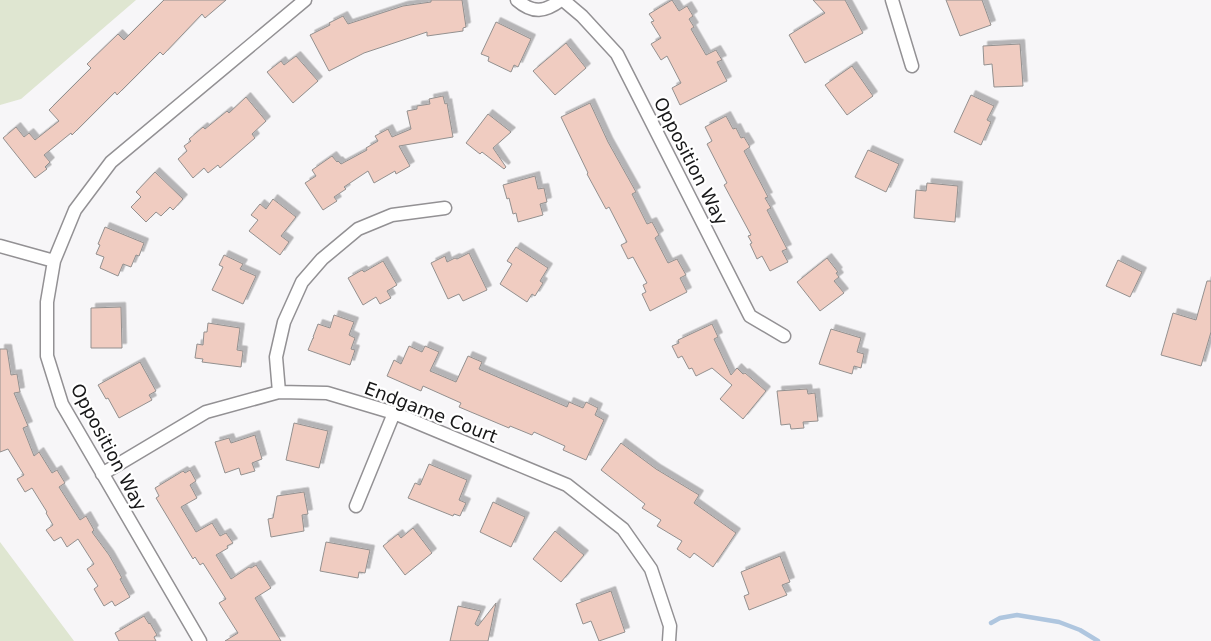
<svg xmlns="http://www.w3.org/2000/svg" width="1211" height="641" font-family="'DejaVu Sans',sans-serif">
  <defs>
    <filter id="shadow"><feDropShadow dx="4.5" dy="-4.5" stdDeviation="0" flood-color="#0004"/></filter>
  </defs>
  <rect width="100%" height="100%" fill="#f7f6f8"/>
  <!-- green -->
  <path fill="#dfe6d1" d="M0,0H136L21,99L0,105Z
    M0,542L74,641H0Z"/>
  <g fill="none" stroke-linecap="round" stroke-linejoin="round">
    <!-- stream -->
    <path stroke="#afc6df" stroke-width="4.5" d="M991,623L1000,618L1017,615L1059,622L1080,630L1098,641"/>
  </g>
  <!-- building -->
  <path fill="#f0ccc1" stroke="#93908f" filter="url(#shadow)" d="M164,0H226L205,18L202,14L163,55L160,52L117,95L115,92L72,135L71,133L44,155L50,162L45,167L47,169L35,178L3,138L16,127L24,137L29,133L35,140L59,121L49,110L91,68L87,64L118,34L124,40Z
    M431,0H462L466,27L463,28V31L427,36V32L364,53L329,71L310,35L330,25L329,23L343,16L348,24L403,6L431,2Z
    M672,0L679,11L687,6L693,16L689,19L694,27L691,29L706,55L716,50L722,60L717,62L727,81L680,105L672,88L681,83L667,56L661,60L651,44L661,38L651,22L654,21L649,14Z
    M813,0H845L863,33L805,63L789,35L825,13Z
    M946,0H982L991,25L960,36Z
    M496,22L531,39L518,67L514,65L511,72L488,61L489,57L481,54Z
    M566,43L586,68L555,95L533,71Z
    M1020,44L1023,86L994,87L992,64L984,65L983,46Z
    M296,56L318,81L293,103L267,72L281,61L284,65Z
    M852,66L873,96L847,115L825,85Z
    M971,95L994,106L987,120L991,122L981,145L954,132Z
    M443,96L445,104L447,103L453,137L399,146L410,166L396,174L395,171L374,183L368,171L344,187L346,189L334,197L337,201L323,210L305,183L316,176L312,170L332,156L337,162L338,161L341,164L367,150L366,148L378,141L375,136L388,129L392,137L411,129L407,111L417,109V106L430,104L429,99Z
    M246,97L266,121L252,134L255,138L220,168L218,165L208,173L204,168L193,178L178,159L187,151L184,146L191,141L189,139L203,127L205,129L227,111L229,113Z
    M590,103L608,142L636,192L632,194L647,224L652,222L659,235L655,238L668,263L677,259L686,275L680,278L687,292L650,311L642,294L646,292L643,285L647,283L633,257L628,259L621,245L627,242L609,207L606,209L587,174L588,173L561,117Z
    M488,114L511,132L493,148L506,167L504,169L482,152L480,154L466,143Z
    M726,116L733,129L736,128L741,138L744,137L750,147L744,151L768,197L765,198L771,208L767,210L787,249L782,251L788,262L770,271L762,256L757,259L750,244L752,243L748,236L751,235L724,185L727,183L707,144L712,141L705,127Z
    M868,150L899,164L886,192L855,177Z
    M155,172L183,199L173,210L170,207L161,216L156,212L146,222L131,207L141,197L136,192Z
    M535,176L538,189L544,188L547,202L540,204L543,215L518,222L516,213L513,214L509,198L507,199L503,185Z
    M927,183L958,186L955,222L914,218L916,190L926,191Z
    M273,199L296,217L281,236L289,242L280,255L249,231L258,220L251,215L260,204L266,209Z
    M105,227L144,243L139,256L136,255L131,267L123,264L118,276L100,268L104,257L96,254L100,245L98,244Z
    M516,247L548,268L540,281L543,283L535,296L532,294L527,302L500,284L512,264L507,261Z
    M469,253L487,290L463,301L459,294L448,299L431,263L445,256L447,262L455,258L457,259Z
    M224,255L243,264L240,269L256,276L243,304L212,290L223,267L219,265Z
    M827,258L838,272L836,273L839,277L834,281L844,293L820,311L797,282Z
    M1118,260L1142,272L1130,297L1106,286Z
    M383,261L397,285L387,291L391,298L380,304L376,297L363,305L348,278L362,270L364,272Z
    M1207,281H1211V332L1201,366L1161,355L1173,313L1196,320Z
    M121,307L122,348H91V308Z
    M334,315L354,322L349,335L355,338L351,349L355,350L350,365L308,350L313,338H314L313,337L318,324L330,328Z
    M208,323L240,328L237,350L243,351L241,367L202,362L203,359L195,358L197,344L203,345L204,332H207Z
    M712,324L718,337L714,339L731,375L737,368L743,374L745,373L766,391L743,419L720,399L732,385L712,368L696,376L692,368L689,369L682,356L678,358L672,346L679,343L678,340Z
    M831,329L861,338L857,352L864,354L861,368L854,366L852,374L819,364Z
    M409,346L422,352L425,346L439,352L430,371L456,382L468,356L482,362L479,369L567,407L569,402L583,408L586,402L598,408L595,415L604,420L586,460L563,450L565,446L534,432L532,435L510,426L509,428L459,407L461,403L423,386L421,391L387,376L394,360L401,364Z
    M0,349H7L11,375L17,374L20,392L14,393L28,426L23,428L34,456L39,452L52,473L57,470L65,483L59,487L80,520L86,516L94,530L92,532L109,555L122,578L120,579L130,597L115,606L112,601L104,606L94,589L98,586L87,569L94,564L78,539L67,547L61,537L54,541L46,530L53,525L46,513L47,512L32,488L25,492L17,479L24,475L8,449L0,452Z
    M140,362L156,391L149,395L152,400L119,418L108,398L106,399L98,385Z
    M807,389L808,394L815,393L818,421L803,422L804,428L791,429L790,424L781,425L777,391Z
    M294,423L328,431L319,468L286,460Z
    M255,435L262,459L252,463L255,471L241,475L239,468L225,473L215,442L229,438L231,443Z
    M621,443L656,469L699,495L694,503L736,533L713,567L694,553L690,558L677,549L682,541L657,526L661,520L642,508L645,504L601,470Z
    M429,464L467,480L459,500L466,503L460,516L454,514L453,516L408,498L415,483L420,485Z
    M190,470L196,481L190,485L197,498L181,507L196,532L212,523L220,536L226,533L233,543L227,546L228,548L216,555L231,579L249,567L251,568L256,565L271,588L255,598L281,641H225L238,633L219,603L226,599L203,563L200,565L195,557L193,559L156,498L159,496L155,488L183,471L185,473Z
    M304,492L308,514L302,515L304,531L271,537L268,519L273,518L277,496Z
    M493,502L525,517L511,547L480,532Z
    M413,528L432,553L405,575L383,546L398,534L401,538Z
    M555,531L584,555L561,582L533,559Z
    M326,542L370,550L365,573L359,572L358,578L320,571Z
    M780,556L790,582L782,585L787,595L749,610L744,596L749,594L741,572Z
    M611,591L625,632L599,641L591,621L583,624L576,604Z
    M496,603L488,641H450L458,606L481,611L475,624L478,626Z
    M144,616L149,624L150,623L157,635L154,637L156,641H119L115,633Z"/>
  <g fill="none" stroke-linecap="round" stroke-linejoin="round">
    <!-- minor casing -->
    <g stroke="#939194" stroke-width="15">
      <path id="minor" d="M517,0C533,14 545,12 561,0
        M563,0L582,16L617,54L750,316L784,336
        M892,0L912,66
        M0,246L54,261
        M279,392L276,357L284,322L302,282L322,259L358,229L392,215L445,208
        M102,474L206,412L279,392L327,393L394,413L567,485L623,529L651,569L670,626L669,641
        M356,506L394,413
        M200,641L62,404L47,356V302L54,261L75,210L111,162L305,0"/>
    </g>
    <!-- minor -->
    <use href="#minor" stroke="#fff" stroke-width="12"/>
  </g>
  <g text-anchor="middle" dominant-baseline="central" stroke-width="4.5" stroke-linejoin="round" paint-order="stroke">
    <!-- street labels -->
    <g font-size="18" fill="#171718" stroke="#fff">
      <text transform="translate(691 161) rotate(63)">Opposition Way</text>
      <text transform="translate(431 412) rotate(21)">Endgame Court</text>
      <text transform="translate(109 447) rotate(62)">Opposition Way</text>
    </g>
  </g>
</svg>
